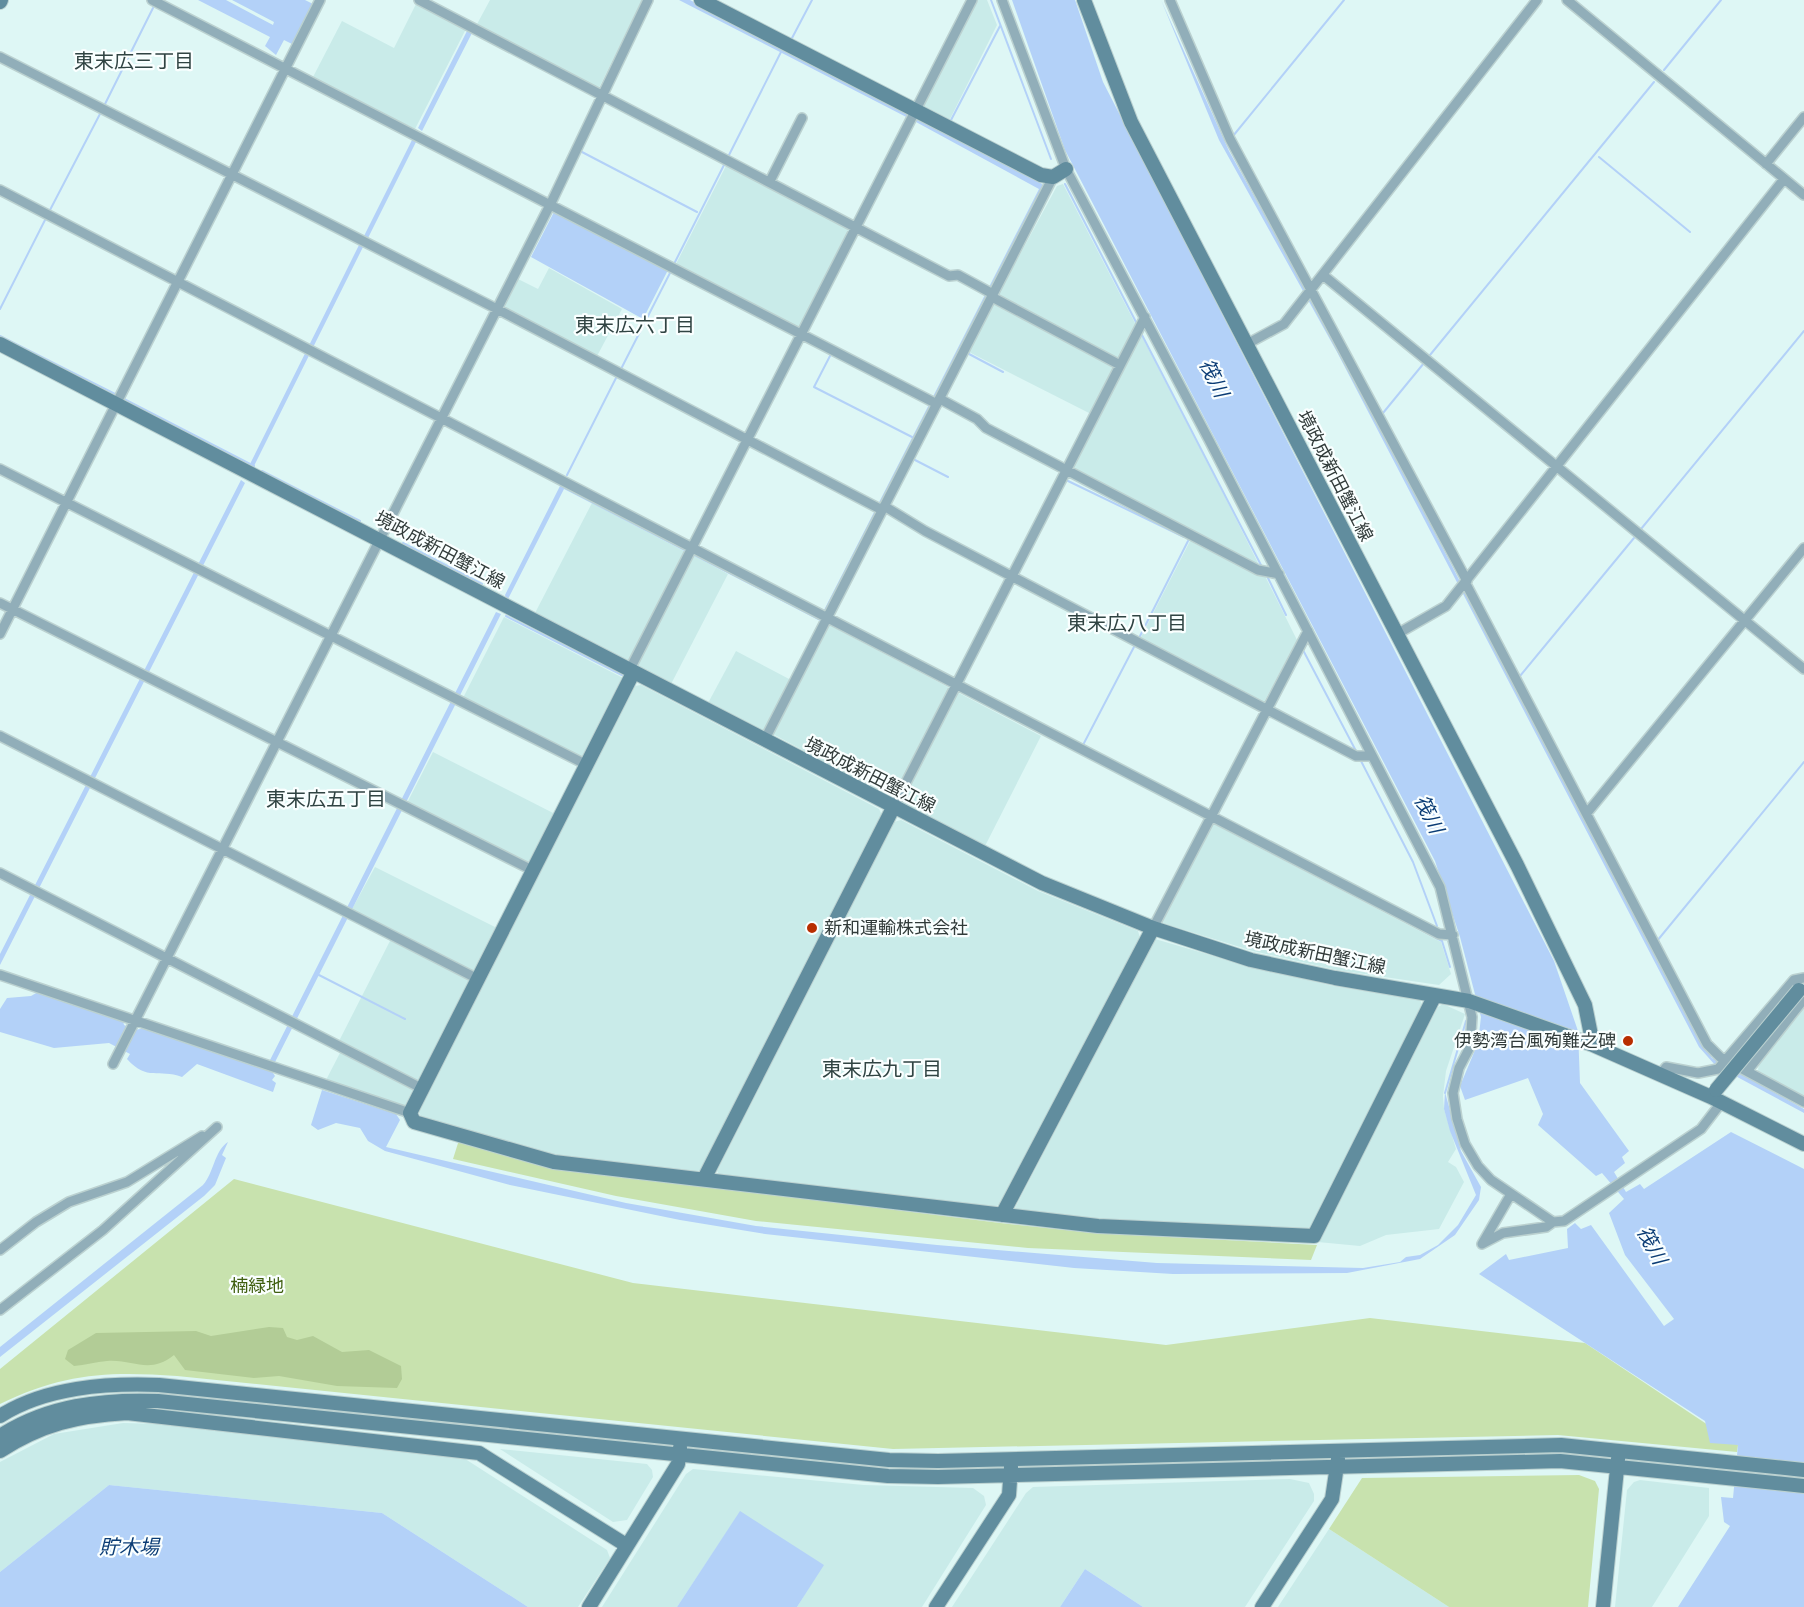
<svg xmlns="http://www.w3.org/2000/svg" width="1804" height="1607" font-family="Cabin,'Noto Sans JP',sans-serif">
  <rect width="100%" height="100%" fill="#def7f5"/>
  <!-- built -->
  <path fill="#c9ebe9" d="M490,0H642L599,88L476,26Z
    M976,0H987L997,25L948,123L920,109Z
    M417,2L467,27L415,129L313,77L342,21L394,48Z
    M727,164L850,227L852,231L802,329L676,264Z
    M1063,184L1136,325L1117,360L998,295L1057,186Z
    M549,268L622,309L596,358L504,309L516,278L538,289Z
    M997,303L1113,364L1115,368L1091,414L969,352L994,304Z
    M1140,333L1219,485L1260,567L1073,469V463Z
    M592,503L686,552L632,660L627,663L534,615Z
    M1190,541L1255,574L1265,576L1297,640L1264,702L1140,639Z
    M693,555L728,574L670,686L638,669L637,664Z
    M504,617L625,679L582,760L463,698Z
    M829,625L950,688L894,799L771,733Z
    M736,651L791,680L763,735L707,705Z
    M641,685L879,809L882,815L703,1168L696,1173L553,1156L421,1116L418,1111L635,686Z
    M955,691L1041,736L985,846L899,802Z
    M433,752L557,815L529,867L406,805Z
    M901,820L1038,891L1138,931L1140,938L1002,1203L993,1208L719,1174L717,1171L894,822Z
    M1210,822L1441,942L1451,974L1439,985L1337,970L1253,951L1159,922Z
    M375,867L499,929L477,972L473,973L351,911Z
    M391,939L469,978L472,982L420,1082L417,1083L338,1043Z
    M1155,939L1248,966L1333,986L1420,1000L1423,1006L1314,1224L1305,1230L1100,1220L1017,1211L1015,1208Z
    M1443,1004L1465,1014L1446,1071L1443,1096L1444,1109L1456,1149L1448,1162L1456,1167L1464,1182L1439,1229L1386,1235L1360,1246L1318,1242L1438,1007Z
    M1804,1005V1097L1758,1071L1759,1061Z
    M341,1051L416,1090L405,1109L325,1082Z
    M123,1423L161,1424L459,1455L607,1550L610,1558L578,1607H528L382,1513L109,1485L0,1572V1462L54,1434Z
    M500,1449L647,1464L652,1470L653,1477L627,1520L613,1522Z
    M693,1469L864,1485L973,1488L984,1496L986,1505L922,1607H797L823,1565L740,1512L677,1607H602L686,1474Z
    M1290,1479L1309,1483L1314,1494V1501L1245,1607H1143L1085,1569L1060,1607H952L1026,1493L1033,1487Z
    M1640,1480L1709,1488V1516L1652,1607H1615L1627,1490L1634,1482Z
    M1329,1529L1449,1607H1278Z"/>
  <!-- green -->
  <path fill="#c8e2ae" d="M459,1140L703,1186L1000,1223L1093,1233L1317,1245L1311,1260L1028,1248L756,1221L616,1196L453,1159Z
    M234,1179L633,1283L1166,1345L1370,1318L1585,1343L1738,1445L1737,1452L1558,1435L893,1449L177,1376C110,1371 62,1373 0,1404V1369Z
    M1579,1475L1595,1481L1599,1489L1588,1607H1449L1329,1529L1362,1478Z"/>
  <!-- forest -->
  <path fill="#b2cc96" d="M269,1327L283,1328L287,1337L297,1340L313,1336L342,1352L369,1350L401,1366L402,1379L397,1388L337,1386L279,1376L254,1378L185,1370L174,1355C149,1375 134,1359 107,1361C96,1362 85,1365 74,1366L65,1359L68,1350L96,1333L196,1331L211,1336Z"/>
  <!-- water -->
  <path fill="#b3d1f8" d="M198,0H226L273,25L274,22L232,0H305L313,4L292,44L284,40L276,55L265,46L270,37Z
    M679,0H690L1036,179L1044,186L827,612L824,610L1039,189L916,122Z
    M1012,0H1075L1103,82L1554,961L1578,1031L1580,1083L1629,1151L1622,1157L1625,1163L1614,1172L1626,1192L1640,1184L1644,1189L1731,1132L1804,1169V1607H1678L1730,1526L1724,1522L1721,1497L1733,1498L1738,1445L1710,1443L1705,1421L1479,1274L1506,1254L1509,1260L1568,1248L1567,1229L1575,1223L1581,1229L1591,1225L1664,1326L1674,1319L1625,1255L1609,1213L1624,1199L1602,1173L1596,1176L1538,1125L1543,1114L1528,1078L1465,1100L1460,1086L1478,1043L1481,1017L1460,937L1435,861L1065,150Z
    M1161,0L1229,151L1339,349L1692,1027L1712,1058L1804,1109V1113L1715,1065L1699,1047L1337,352L1219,140Z
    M467,31L472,33L422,131L418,128Z
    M413,138L417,140L368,238L364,236Z
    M554,212L668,270L643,319L531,257Z
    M359,245L363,247L254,466L250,464Z
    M241,480L245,483L0,965V954Z
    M561,484L823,619L822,622L564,489L507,601L505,595Z
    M496,612L501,614L271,1070L275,1076L272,1080L276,1083L273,1092L197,1064L182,1077C158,1068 148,1082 127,1059L130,1054L109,1043L54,1048L0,1032V1009L7,998L31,996L38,992L123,1021L124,1025L135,1030L145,1028L266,1068Z
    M322,1090L396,1114L400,1120L386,1147L626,1203L756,1226L937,1245L1157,1263L1363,1268L1400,1262L1406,1257L1420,1255L1438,1245L1458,1225L1476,1195L1450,1131L1444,1109L1445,1092L1461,1151L1481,1187L1479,1200L1455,1235L1420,1259L1347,1273L1173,1274L1074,1268L765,1234L680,1220L510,1185L385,1151L368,1141L360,1128L336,1123L318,1130L311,1125Z
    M228,1142L222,1155L226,1158L215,1185L204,1196L0,1357V1347L203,1185C214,1173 214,1151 228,1142Z
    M109,1485L382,1513L528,1607H0V1572Z
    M740,1511L824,1565L797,1607H677Z
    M1085,1569L1143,1607H1060Z"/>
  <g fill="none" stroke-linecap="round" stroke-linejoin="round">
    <!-- stream -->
    <path stroke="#b3d1f8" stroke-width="2" d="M991,0L1051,159
      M791,40L812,0
      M1664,70L1721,0
      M105,104L153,8
      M950,122L1000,26
      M1233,136L1344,0
      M582,152L697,212
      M728,157L782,50
      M1599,157L1690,232
      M1065,184L1137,324
      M50,210L101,112
      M675,262L725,163
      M0,309L45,220
      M1142,335L1262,567
      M0,336L115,394
      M831,354L814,387L912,437
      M969,354L1003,372
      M1430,355L1654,82
      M621,369L671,271
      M124,399L254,466
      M1383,413L1424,363
      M915,460L948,477
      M262,471L360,521
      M567,475L617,376
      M1066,480L1184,537
      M1641,529L1804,331
      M403,543L482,584
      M1268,578L1286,615
      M506,616L622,675
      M1139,638L1188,541
      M1303,650L1356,751
      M1520,676L1634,538
      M1083,745L1135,645
      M1361,761L1413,862L1437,926
      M1401,919L1442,941L1450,967
      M1657,941L1804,762
      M317,974L405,1019
      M1445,1093L1466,1021"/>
    <!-- street casing -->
    <g stroke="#bbd1d0" stroke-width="12">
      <path id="street" d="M152,0L937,404
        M419,0L949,276L958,275L993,294
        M1002,0L1066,169L1209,440L1440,887L1472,1017L1470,1047L1459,1068L1453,1093L1457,1119L1465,1144L1478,1166L1491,1180L1553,1222
        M1170,0L1230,139L1467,581
        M1567,0L1804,195
        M0,57L497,309L882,510
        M1766,164L1804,117
        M770,181L802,118
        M0,190L1439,934L1453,935
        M1323,275L1804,669
        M992,297L1120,365
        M1247,344L1284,324L1537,0
        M940,399L977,419L986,428L1258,570L1279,574
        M0,469L587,765
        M884,506L925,531L1356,756H1372
        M1465,582L1707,1044L1720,1057L1804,1102
        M0,603L534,871
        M0,634L320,0
        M1397,634L1446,606L1784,179
        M629,671L972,0
        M0,736L478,979
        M764,741L1053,177
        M893,808L1145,317
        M1587,813L1804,548
        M0,873L423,1089
        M1153,928L1308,631
        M0,975L410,1113
        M113,1064L551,203L648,0
        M1748,1070L1804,999
        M1661,1074L1666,1067L1698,1073L1718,1069L1794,980L1804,978
        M1482,1244L1503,1233L1546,1227L1553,1222L1564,1221L1701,1129L1721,1103
        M1482,1244L1511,1194
        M0,1250L36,1222L69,1202L127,1182L202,1136
        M0,1310L103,1230L217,1127"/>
    </g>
    <!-- secondary casing -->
    <g stroke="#bbd1d0" stroke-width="16">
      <path id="secondary" d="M701,0L1041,175L1053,177L1066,169
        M0,2L1,0
        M0,344L1042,883L1153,928L1251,960L1335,978L1469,1001L1593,1045L1585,1005L1517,865L1131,122L1084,0
        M633,673L410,1113L414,1122L554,1162L1098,1226L1314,1236L1435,995
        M1593,1045L1711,1097L1804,1144
        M704,1179L893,808
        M1002,1215L1153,928
        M0,1416C46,1387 106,1383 159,1385L889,1460L938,1461L1561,1445L1804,1470
        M0,1436C48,1405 102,1399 158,1401L888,1476L938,1477L1560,1461L1804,1486
        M0,1451C42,1424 77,1416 127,1413L479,1453L626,1545
        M589,1607L678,1464L680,1448
        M936,1607L1009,1495L1011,1467
        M1262,1607L1332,1499L1338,1459
        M1603,1607L1618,1459"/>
    </g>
    <!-- street -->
    <use href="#street" stroke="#91aeb9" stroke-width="9"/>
    <!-- secondary -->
    <use href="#secondary" stroke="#618d9e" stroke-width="14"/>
    <!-- secondary-bridge casing -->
    <g stroke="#bbd1d0" stroke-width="16" stroke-linecap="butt">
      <path id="secondary-bridge" d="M1716,1090L1799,990"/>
    </g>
    <!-- secondary-bridge -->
    <use href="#secondary-bridge" stroke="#618d9e" stroke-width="14"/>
  </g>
  <!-- markers -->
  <g fill="#b82e01" stroke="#faffff" stroke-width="2">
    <circle cx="812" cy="928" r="6"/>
    <circle cx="1628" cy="1041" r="6"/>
  </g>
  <g text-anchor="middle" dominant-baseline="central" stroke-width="4.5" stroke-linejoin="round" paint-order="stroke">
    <!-- street labels -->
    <g font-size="18" fill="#313b3a" stroke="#faffff">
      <text transform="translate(1335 476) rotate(63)">境政成新田蟹江線</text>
      <text transform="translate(440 550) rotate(28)">境政成新田蟹江線</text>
      <text transform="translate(870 775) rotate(27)">境政成新田蟹江線</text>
      <text transform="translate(1315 953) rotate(12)">境政成新田蟹江線</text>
    </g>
    <!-- poi labels -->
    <g font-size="18" fill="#313b3a" stroke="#faffff" text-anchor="start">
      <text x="824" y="928">新和運輸株式会社</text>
      <text x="1616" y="1041" text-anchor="end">伊勢湾台風殉難之碑</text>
    </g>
    <!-- park labels -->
    <g font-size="18" fill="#405f10" stroke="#faffff">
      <text x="257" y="1286">楠緑地</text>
    </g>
    <!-- neighbourhood labels -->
    <g font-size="20" fill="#304443" stroke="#faffff">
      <text x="134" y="61">東末広三丁目</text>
      <text x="635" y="325">東末広六丁目</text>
      <text x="1127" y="623">東末広八丁目</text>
      <text x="326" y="799">東末広五丁目</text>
      <text x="882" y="1069">東末広九丁目</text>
    </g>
    <!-- water labels -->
    <g font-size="20" font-style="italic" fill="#0a3c75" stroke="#faffff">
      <text transform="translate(1214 378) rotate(64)">筏川</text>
      <text transform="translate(1429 814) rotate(64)">筏川</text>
      <text transform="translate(1652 1245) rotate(62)">筏川</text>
      <text x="129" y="1547">貯木場</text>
    </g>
  </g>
</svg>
